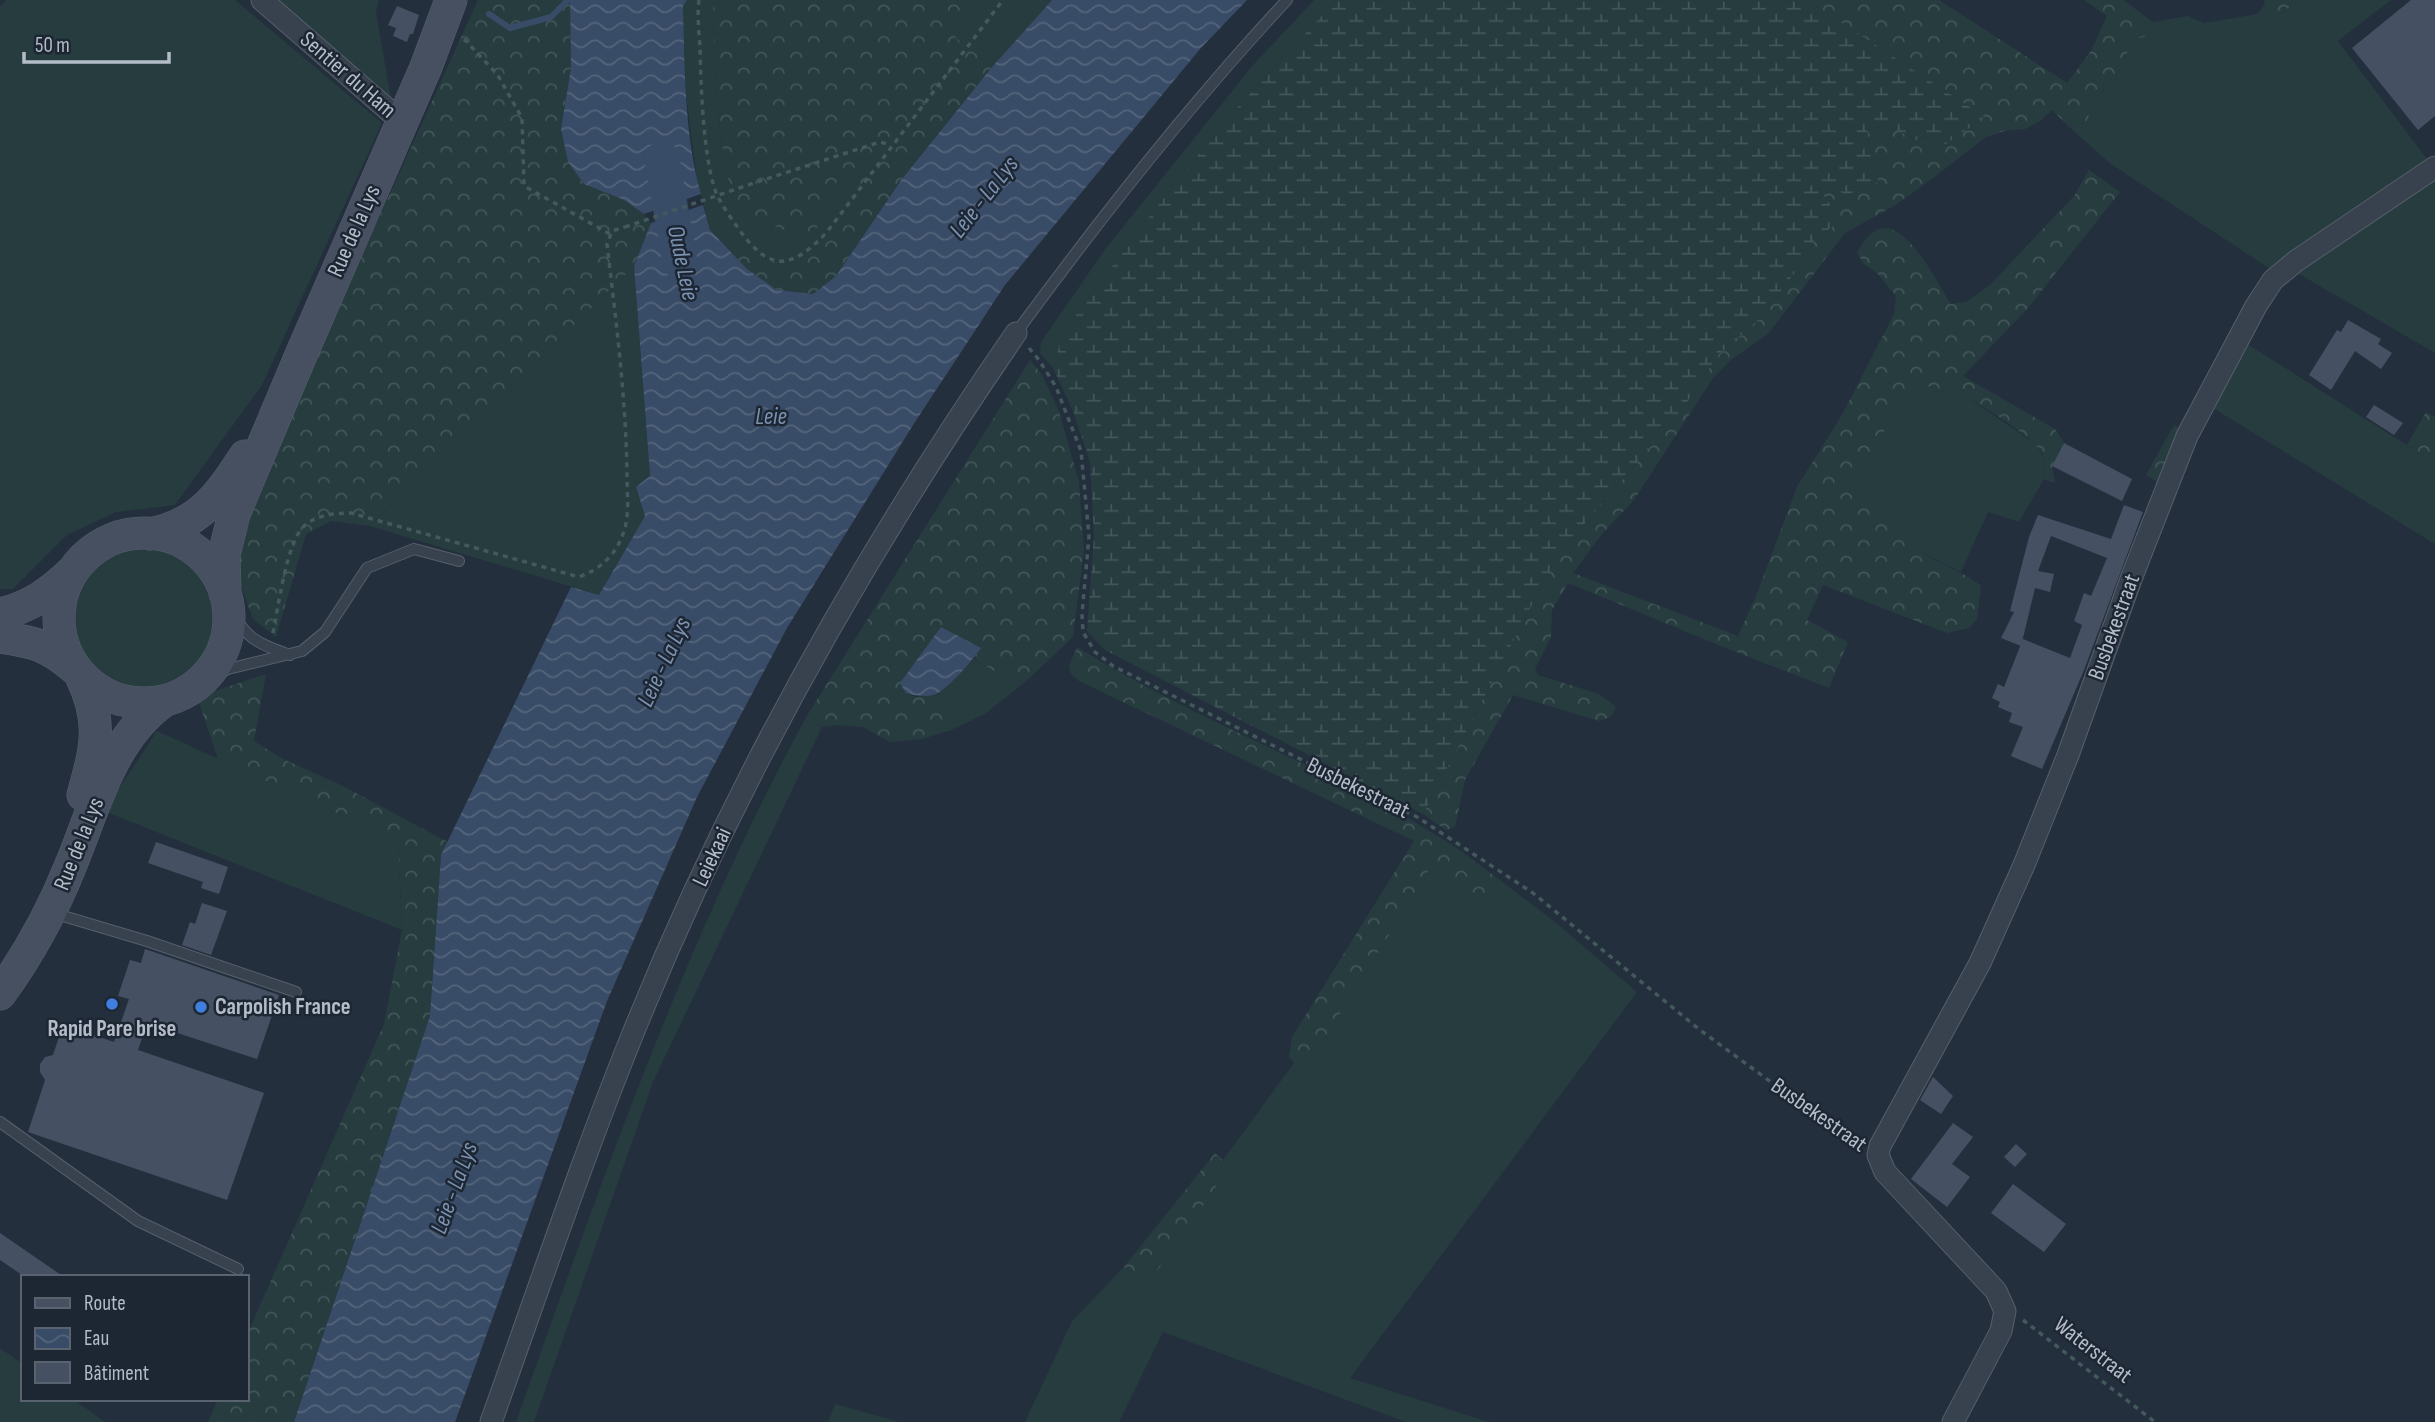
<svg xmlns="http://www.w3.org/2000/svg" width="2435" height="1422" font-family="'Sofia Sans Condensed',sans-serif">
  <defs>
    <pattern id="forest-crowns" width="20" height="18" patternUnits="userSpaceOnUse" patternTransform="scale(1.75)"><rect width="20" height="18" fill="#263c3f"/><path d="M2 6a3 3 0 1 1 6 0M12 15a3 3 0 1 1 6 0" fill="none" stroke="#435659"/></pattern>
    <pattern id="wetland-marsh" width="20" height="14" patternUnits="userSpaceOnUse" patternTransform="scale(1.75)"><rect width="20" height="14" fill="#263c3f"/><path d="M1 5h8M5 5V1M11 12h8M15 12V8" fill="none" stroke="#435659"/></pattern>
    <pattern id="water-waves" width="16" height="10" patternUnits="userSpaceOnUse" patternTransform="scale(1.75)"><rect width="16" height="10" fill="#394c67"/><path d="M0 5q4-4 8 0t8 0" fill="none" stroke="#53647b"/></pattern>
  </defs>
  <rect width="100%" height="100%" fill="#242f3e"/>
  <!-- grass -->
  <path fill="#263c3f" d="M6,0H235L382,123L262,385L175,505L116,512L67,535L13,589H0V6Z
    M275,0H379L376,12L391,99Z
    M687,0H713C714,72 717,143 736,212L837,180L864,184C845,209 803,279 765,258C759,255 753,247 748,243L728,249L710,230L697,179L686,96L683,6Z
    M983,0H1052L992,67L955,37Z
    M1314,0H1336L1227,119L1140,228L1063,333L1053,368L1040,353L1041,342L1106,248L1253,65Z
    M2293,0H2391L2338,41L2430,163L2270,269L2111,164L2070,128L2086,127L2093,99L2115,79L2133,40L2150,34L2153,22L2188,16L2204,23L2257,14L2270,19L2288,9Z
    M2435,174V353L2294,271Z
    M634,266L650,477L636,487L645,516L599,595L370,526Z
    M2244,342L2435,463V544L2211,407Z
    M1914,380L1946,393L1952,387L2020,433L2036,445L2045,460L2044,479L2019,522L1988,512L1961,572L1917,550L1852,486Z
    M71 618a73 73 0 1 1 146 0a73 73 0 1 1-146 0Z
    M974,659L1011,681L1024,683L985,714L951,730L938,694Z
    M805,719L822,727L653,1082L534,1422H516C601,1183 684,943 805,719Z
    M157,731L398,841L402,930L104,811Z
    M1432,864L1476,897H1490C1496,890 1499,887 1496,877L1555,922L1637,992L1350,1378L1489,1422H1406L1163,1332L1119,1422H1025L1072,1321L1124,1267L1145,1280L1228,1165L1223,1160L1294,1063L1305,1065L1312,1059Z
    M0,1348L23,1364V1399H73L105,1422H0Z
    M835,1404L900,1422H828Z"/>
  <!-- forest -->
  <path fill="url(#forest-crowns)" d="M478,0H570L571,68L561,129L568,161L584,184L624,200L644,214L651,223L634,266L370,526L331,521L306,534L276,637L253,619L237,575L247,508Z
    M713,0H983L955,37L992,67L902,179L836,276L813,294L777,290L747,269L728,249L748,242C753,247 759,255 765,258C803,279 844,209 863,184L837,181L812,240L736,212C717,143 714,72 713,0Z
    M1807,0H1939L2067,83L2091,51L2107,16L2084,0H2123L2153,22L2150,35L2133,40L2115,79L2093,99L2086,127L2070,128L2052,110L2040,121L2025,129L2004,131L1986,137L1924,185L1892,207L1845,233L1768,334L1732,359L1713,378L1634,500L1602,534L1573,573L1738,636L1756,596L1797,487L1843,413L1894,314L1896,296L1877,273L1864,264L1857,253C1891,185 1932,275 1951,304L1966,302L1990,285L2074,196L2089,170L2120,192L2028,308L1963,376L2055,429L2064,443L2052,466L2055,483L2044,479C2044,472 2046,464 2044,457C2034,434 1974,402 1952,388L1947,393L1914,381L1852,486L1908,528C1908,529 1908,538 1908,539C1914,555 1965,571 1981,586L1977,619L1969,628L1947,633L1823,585L1807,620L1848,642L1829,688L1721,646L1568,583L1552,610L1551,637L1535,669L1538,675L1599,694L1616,707L1611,717L1599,721L1513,695L1465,780L1455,827L1446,830L1423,814L1558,555L1681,411L1718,355L1759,319L1803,262L1815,239L1840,221L1826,198L1818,191V182L1872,164L1867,130L1887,126L1937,150L1984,117Z
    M2264,0H2293L2288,9L2270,19L2257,14L2265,4Z
    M1030,360L1042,375L1059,411L1079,482L1084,550L1073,637L1024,683L1011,681L974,659L980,648L906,693L917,697L938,694L951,730L922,739L890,742L863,727L838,725L822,727L805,719Z
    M2426,412L2435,417V463L2407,445Z
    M2174,425L2184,431L2163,485L2146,475Z
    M1077,647C1196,721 1330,768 1449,843C1465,853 1480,866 1496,877C1499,887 1496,890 1490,897H1476L1432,865L1312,1059L1305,1065L1294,1063L1289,1057L1292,1037L1414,841L1079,681L1071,674L1069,666Z
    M266,674L254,741L283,759L341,785L448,842L441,855L430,1016L294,1422H208L218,1399H247V1335L384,1024L402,930L398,841L218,759L197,697Z
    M1215,1153L1228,1165L1227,1171L1153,1277L1145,1280L1124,1267Z"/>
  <!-- wetland -->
  <path fill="url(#wetland-marsh)" d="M1336,0H1807L1985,117L1937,150L1887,126L1867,130L1872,164L1879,182L1847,195L1818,182V191L1826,198L1840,221L1815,239L1803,262L1759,319L1718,355L1681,411L1558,555L1423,814L1105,650L1087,631L1094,536L1090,462L1073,411L1053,368L1063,333L1140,228L1227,119Z"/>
  <!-- water -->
  <path fill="url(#water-waves)" d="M570,0H687L683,6C685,68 684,134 701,194L644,214L624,200L584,184L568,162L561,129L571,68Z
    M1052,0H1247L1200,49L1005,285L915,422L787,628L697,797L607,1001L455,1422H294L430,1016L441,855L571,587L599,595L645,516L636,487L650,476L634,266L651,223L703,205L710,230L747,269L777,290L813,294L836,276L902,179L992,67Z
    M941,627L981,648C973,660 950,686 938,693C929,698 916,696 906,693L900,683Z"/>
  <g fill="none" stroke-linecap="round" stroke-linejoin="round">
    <!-- stream -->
    <path stroke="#394c67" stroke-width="6" d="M489,14L510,28L551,17L568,0"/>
    <!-- river -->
    <path stroke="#394c67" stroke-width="35" d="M662,159L680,262"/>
  </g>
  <!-- building -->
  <path fill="#455162" d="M2411,0H2435V116L2418,130L2352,48Z
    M397,6L419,15L413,34H410L407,42L393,36L396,28L388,25Z
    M2348,320L2381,339L2378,344L2392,353L2381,369L2355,351L2331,390L2309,375L2337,330L2341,332Z
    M2374,405L2403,423L2394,435L2366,417Z
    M2064,443L2132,479L2122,501L2052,466Z
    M2124,505L2143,512L2084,670L2042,769L2011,756L2023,727L2009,722L2012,713L1998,707L2000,702L1992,698L1998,684L2004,687L2023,639L2070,658L2082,625L2074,621L2084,593L2091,596L2107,558L2051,536L2038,571L2054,574L2050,592L2035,588L2021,646L2001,638L2014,612L2010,611L2029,537L2038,515L2111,539Z
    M156,842L228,867L219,894L201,888L203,882L148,863Z
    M202,903L227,911L211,955L182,945L190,922L195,924Z
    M145,949L279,995L257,1059L147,1023L138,1050L264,1093L227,1200L28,1132L45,1080L40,1072V1064L45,1057L53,1055L63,1025L114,1042L129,999L118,996L130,960L141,963Z
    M1933,1077L1953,1096L1941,1114L1920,1100Z
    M1953,1123L1973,1137L1952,1164L1970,1177L1947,1207L1911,1179Z
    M2016,1144L2027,1154L2015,1167L2004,1157Z
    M2013,1184L2066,1224L2044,1252L1991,1213Z
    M0,1233L64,1277H25L0,1260Z"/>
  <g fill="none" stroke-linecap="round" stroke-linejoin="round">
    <!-- lane casing -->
    <g stroke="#565f6c" stroke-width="12">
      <path id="lane" d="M1016,333C1101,217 1189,105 1287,0
        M228,605C245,639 257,643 290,655
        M197,684L228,669L302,651L325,632L367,568L414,549L459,561
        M53,913L147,941L296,992
        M0,1122L138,1221L238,1269"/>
    </g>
    <!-- street casing -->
    <g stroke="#565f6c" stroke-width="23">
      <path id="street" d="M262,0L402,122
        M491,1422C539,1288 584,1153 638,1021C737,778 867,549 1016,333
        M1953,1422L2001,1331L2005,1311L1996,1291L1885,1172L1878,1155L1880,1146L1980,963L2024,865L2068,755L2131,579L2187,436L2256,306L2273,280L2296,261L2435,167"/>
    </g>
    <!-- secondary casing -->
    <g stroke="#565f6c" stroke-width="33">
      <path id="secondary" d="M59 618a85 85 0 1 1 170 0a85 85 0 1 1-170 0Z
        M150,534C200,524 218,497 245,456
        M225,593L224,555L234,514L301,355L426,67L451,0
        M0,614C30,607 50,593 72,572
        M0,637C34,642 48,645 74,668
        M82,678C103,723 96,748 83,795
        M0,994C28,955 52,912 70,867C94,810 110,739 164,701"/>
    </g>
    <!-- path -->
    <path stroke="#44595c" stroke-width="3.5" stroke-dasharray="5 5" stroke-linecap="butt" d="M699,0C697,15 699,33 700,48C701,88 703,149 714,187C719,202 729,215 738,228C770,273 791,270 827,232L1003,0
      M464,39L497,74L522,118L524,186L610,234
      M748,185L880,142L891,145
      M1029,348L1039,360L1056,387L1081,451L1089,536L1082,614L1083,632L1095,652L1113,666L1417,817L1533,893L1700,1030L1861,1148
      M273,633C278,608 286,550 300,531C311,515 334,513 351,513L579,577C600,569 615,556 623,534C630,516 627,494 627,475C626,398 616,321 607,244L612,231L625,227
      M2023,1320L2155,1422"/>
    <!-- lane -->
    <use href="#lane" stroke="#38414e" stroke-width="10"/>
    <!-- street -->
    <use href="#street" stroke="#38414e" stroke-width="21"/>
    <!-- secondary -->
    <use href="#secondary" stroke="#465061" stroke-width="32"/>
    <!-- path-bridge -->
    <path stroke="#44595c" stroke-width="3.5" stroke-dasharray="5 5" stroke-linecap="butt" d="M625,227L748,185"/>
  </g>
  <!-- markers -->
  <g fill="#3f7fe0" stroke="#1d2633" stroke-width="2.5">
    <circle cx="112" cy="1004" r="7"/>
    <circle cx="201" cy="1007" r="7"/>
  </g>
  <g text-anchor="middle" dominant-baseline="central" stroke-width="5" stroke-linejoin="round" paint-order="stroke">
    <!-- street labels -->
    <g font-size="23" fill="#b4bcc9" stroke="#1d2633">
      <text transform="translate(348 75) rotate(41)">Sentier du Ham</text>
      <text transform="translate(354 231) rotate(-66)">Rue de la Lys</text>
      <text transform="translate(2114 627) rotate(-70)">Busbekestraat</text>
      <text transform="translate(1358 788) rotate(26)">Busbekestraat</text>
      <text transform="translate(79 844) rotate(-68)">Rue de la Lys</text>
      <text transform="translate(712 857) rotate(-65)">Leiekaai</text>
      <text transform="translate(1819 1115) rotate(35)">Busbekestraat</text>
      <text transform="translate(2093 1350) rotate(38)">Waterstraat</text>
    </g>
    <!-- poi labels -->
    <g font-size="23" font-weight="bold" fill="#b4bcc9" stroke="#1d2633" text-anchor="start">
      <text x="215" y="1007">Carpolish France</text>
      <text x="112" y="1029" text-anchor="middle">Rapid Pare brise</text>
    </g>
    <!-- water labels -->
    <g font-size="24" font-style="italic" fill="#7c92b1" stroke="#1d2633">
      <text transform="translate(984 197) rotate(-52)">Leie - La Lys</text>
      <text transform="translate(683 263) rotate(78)">Oude Leie</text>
      <text x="771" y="416">Leie</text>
      <text transform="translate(664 662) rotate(-65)">Leie - La Lys</text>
      <text transform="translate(454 1188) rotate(-70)">Leie - La Lys</text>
    </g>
  </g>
  <!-- legend -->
  <rect x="21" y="1275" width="228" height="126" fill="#1d2633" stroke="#59626f" stroke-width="2"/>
  <rect x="35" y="1298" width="35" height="10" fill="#465061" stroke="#59626f" stroke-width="2"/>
  <text x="84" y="1310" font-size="21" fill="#b4bcc9">Route</text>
  <rect x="35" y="1328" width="35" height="21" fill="url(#water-waves)" stroke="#59626f" stroke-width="2"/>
  <text x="84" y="1345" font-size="21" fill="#b4bcc9">Eau</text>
  <rect x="35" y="1362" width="35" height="21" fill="#455162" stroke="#59626f" stroke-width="2"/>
  <text x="84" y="1380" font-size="21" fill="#b4bcc9">Bâtiment</text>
  <!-- scale -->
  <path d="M24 52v10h145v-10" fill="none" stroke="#b4bcc9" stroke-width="3.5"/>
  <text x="35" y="52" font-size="21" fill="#b4bcc9" stroke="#1d2633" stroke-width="5" paint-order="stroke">50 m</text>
</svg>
